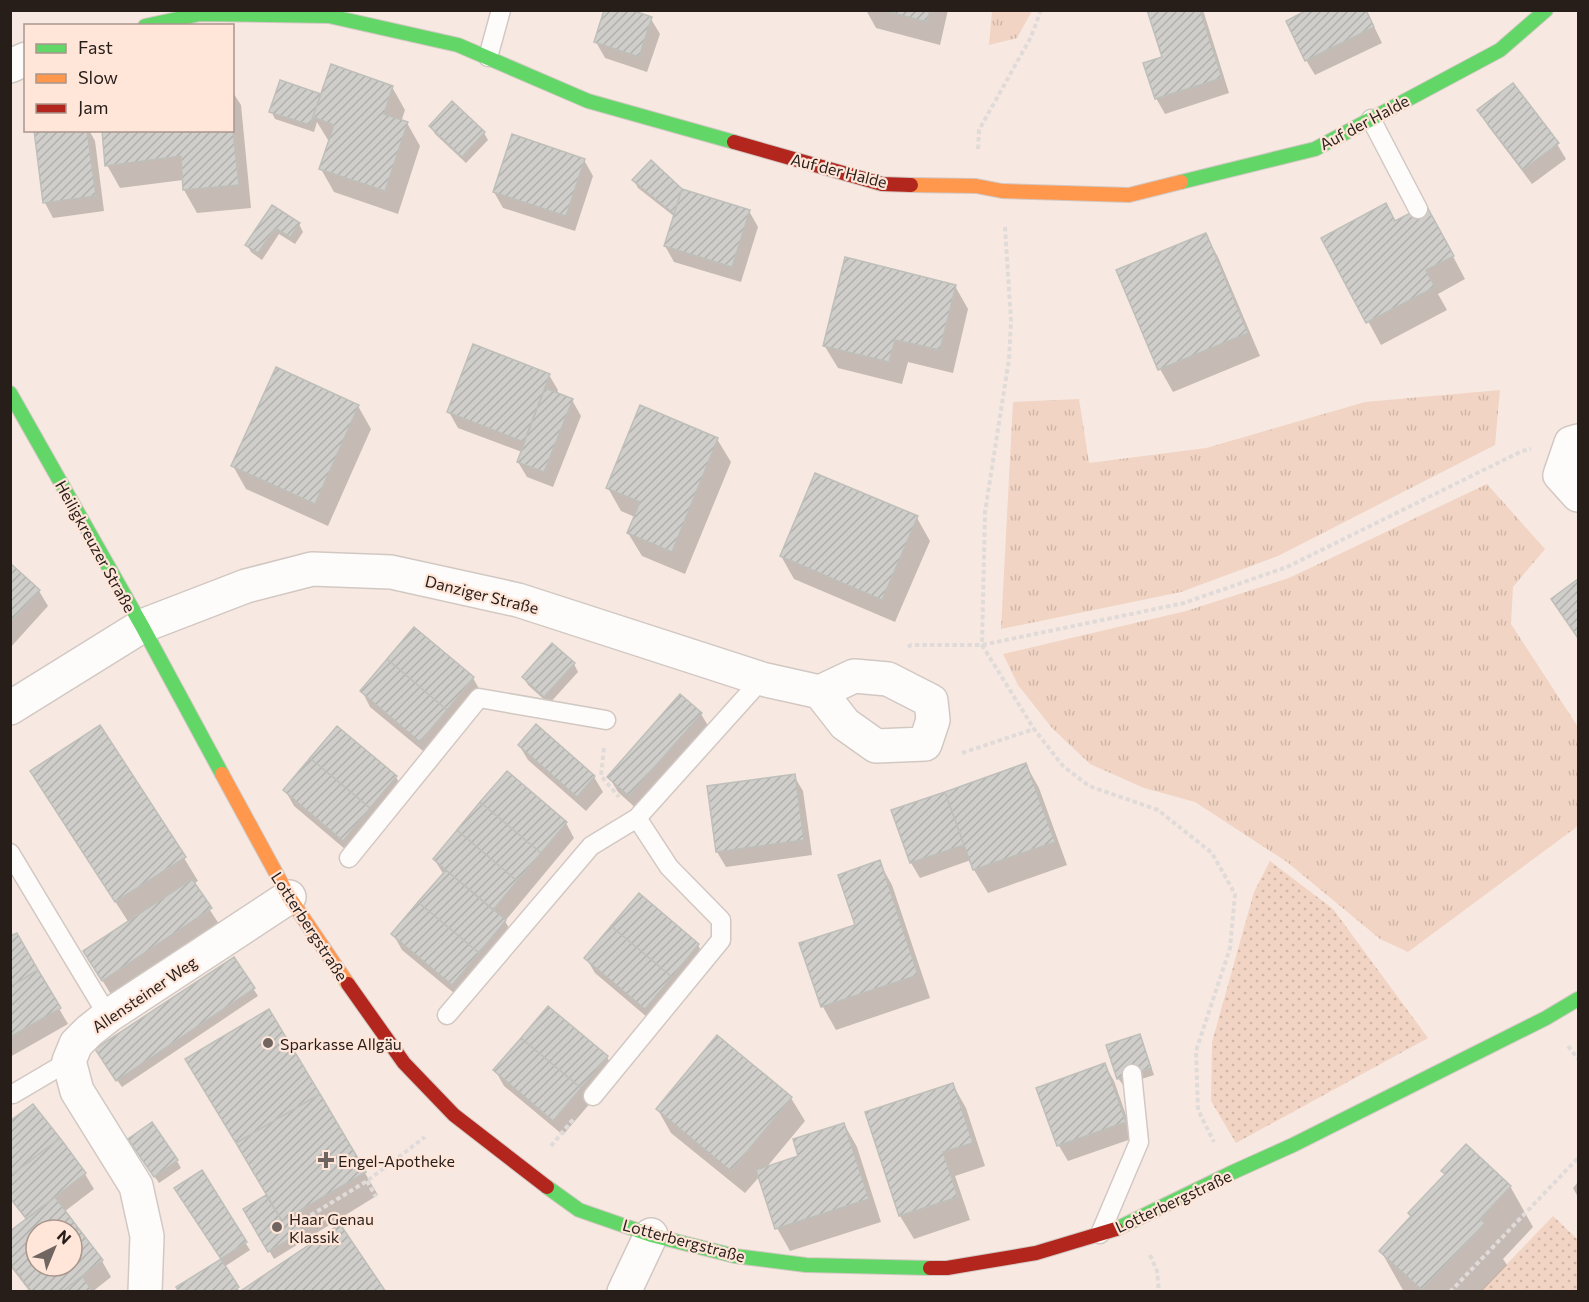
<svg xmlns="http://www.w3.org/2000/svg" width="1589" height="1302" font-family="Commissioner,sans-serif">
  <defs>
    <pattern id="grass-tufts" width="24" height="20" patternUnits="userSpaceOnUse" patternTransform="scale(1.5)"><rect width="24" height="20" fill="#f1d4c3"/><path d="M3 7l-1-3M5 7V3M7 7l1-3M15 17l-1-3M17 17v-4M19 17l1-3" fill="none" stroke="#cfb6a7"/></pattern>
    <pattern id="park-dots" width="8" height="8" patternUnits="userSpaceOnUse" patternTransform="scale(1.5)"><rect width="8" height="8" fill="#f1d4c3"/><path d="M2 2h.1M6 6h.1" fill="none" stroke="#cfb6a7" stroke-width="1.8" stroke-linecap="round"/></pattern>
    <pattern id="building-hatch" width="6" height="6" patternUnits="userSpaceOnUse" patternTransform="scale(1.5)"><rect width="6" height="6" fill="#cfceca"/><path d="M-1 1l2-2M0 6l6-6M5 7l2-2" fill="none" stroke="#b2b0ad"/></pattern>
  </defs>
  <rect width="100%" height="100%" fill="#f7e9e1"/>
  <!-- grass -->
  <path fill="url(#grass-tufts)" d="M992,11V10L1032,11L1017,38L989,45Z
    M1500,390L1495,445L1278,556L1181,592L1001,629L1013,402L1079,399L1089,463L1206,448L1365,402Z
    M1487,484L1545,549L1513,587L1511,624L1578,727V826L1408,952L1380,939L1287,862L1195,802L1144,788L1090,764L1052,728L1018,685L1003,654L1186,611L1289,578Z"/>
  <!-- park -->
  <path fill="url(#park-dots)" d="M1270,861L1333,909L1428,1038L1236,1143L1211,1101L1212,1042L1254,892Z
    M1553,1216L1578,1240V1291H1481Z"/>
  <!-- shadow -->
  <path fill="#0003" fill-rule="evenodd" d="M866,10H948L940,45L876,28Z
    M1148,10H1203L1229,93L1165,114L1156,98L1164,58Z
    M1366,10L1382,43L1315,75L1306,60Z
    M651,19L660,34L647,72L605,58L596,42Z
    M392,87L405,110L401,122L407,123L420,146L398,214L334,192L321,169L330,141L328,140L317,122L314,132L275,119L271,111L322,96Z
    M232,91L241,105L251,208L197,213L184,190L183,180L120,188L107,165L232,130Z
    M1479,110L1557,144L1566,159L1532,184L1488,126Z
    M431,127L484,133L488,140L466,163L435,134Z
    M45,130H89L95,141L104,211L53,218L45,203Z
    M584,160L593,176L575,231L503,208L494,192Z
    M634,180L682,190L749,211L758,227L741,282L674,262L665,246L675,217L638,188Z
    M273,207L299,224L303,232L295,244L279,234L262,260L251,252L247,245Z
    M1395,223L1439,230L1465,279L1438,294L1447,310L1381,345L1323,238Z
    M1205,234L1218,257L1260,356L1173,392L1160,369L1118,270Z
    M955,286L968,309L953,373L908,362L902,384L838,368L824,345Z
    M549,375L558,390L557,394L572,400L581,416L553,487L527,477L518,462L522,452L458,428L449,412Z
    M358,406L371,429L328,526L246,489L233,466Z
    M717,439L731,462L685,574L642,556L628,533L635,517L621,511L608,488Z
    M917,518L930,541L895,622L794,579L781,556Z
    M10,566L39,591L48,606L10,648Z
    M1578,581V639L1553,599Z
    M574,664L578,672L549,704L528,685L524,678Z
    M473,678L482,694L429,756L370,707L362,691Z
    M701,714L710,729L639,811L618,792L609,777Z
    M337,728L396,777L405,793L352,855L294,806L285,790Z
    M519,745L594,777L603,792L586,811L528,760Z
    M1026,765L1039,788L1067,865L988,893L974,870L971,860L920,878L911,863L893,811Z
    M794,776L803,791L812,855L726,867L717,852Z
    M46,794L184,858L198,881L193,884L219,924L112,996L94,967L129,923Z
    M566,823L574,838L505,921L514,937L461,999L402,950L393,934L444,875L434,859Z
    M879,862L892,885L930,998L836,1030L823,1007L801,944L857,925Z
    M16,935L68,1024L10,1057V938Z
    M698,945L707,961L654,1023L595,973L586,958Z
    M234,959L258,996L122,1087L101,1057Z
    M1139,1036L1143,1043L1154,1075L1123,1085L1118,1078Z
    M717,1037L791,1098L805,1121L766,1168L800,1157L844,1124L857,1147L881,1222L790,1251L777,1228L760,1176L745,1193L671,1133L658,1110Z
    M607,1057L616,1073L563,1135L504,1086L495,1070Z
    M1105,1065L1114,1081L1134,1138L1068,1161L1059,1146L1038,1088Z
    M953,1085L966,1108L985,1166L955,1176L970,1220L914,1239L900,1216L867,1113Z
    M10,1123L85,1174L94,1189L64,1212L102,1261L111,1277L92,1292H30L10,1266V1233L27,1221L10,1199ZM36,1230H72V1266H36Z
    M134,1146L177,1161L181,1168L159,1183Z
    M201,1173L250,1250L224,1267L240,1292H180L178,1288L222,1260L180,1195Z
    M365,1173L378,1195L274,1259L245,1209L268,1196Z
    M1578,1182V1197L1573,1188Z
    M1510,1186L1533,1227L1503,1259L1507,1265L1481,1292H1404L1381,1251Z"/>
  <!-- building -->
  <path fill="url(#building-hatch)" stroke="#bfbfba" stroke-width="1.5" d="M604,10H631L652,17L639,57L594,42Z
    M882,10H930L927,22Z
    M1147,10H1200L1222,78L1155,99L1143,63L1162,57Z
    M1366,10L1374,27L1305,61L1286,21L1307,10Z
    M331,64L393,86L384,114L408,122L385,191L319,169L334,125L313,117Z
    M280,80L321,94L310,125L269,112Z
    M1513,83L1559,143L1523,170L1477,110Z
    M452,101L485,132L462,157L429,126Z
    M232,123L239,185L183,190L181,156L105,166L102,130H232Z
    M34,130H87L96,196L43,203Z
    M512,134L585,159L566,216L493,192Z
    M651,160L682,189L674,214L632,180Z
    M682,189L750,210L732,267L664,246Z
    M1386,203L1395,221L1426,205L1454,256L1426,270L1435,287L1366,323L1321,238Z
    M272,205L300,223L290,237L275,228L258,253L245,245Z
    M1206,233L1248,333L1158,370L1116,270Z
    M845,257L956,285L940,350L895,340L889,362L823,346Z
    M473,344L550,374L524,442L447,412Z
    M276,367L359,405L315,504L231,466Z
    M545,388L573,399L544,472L517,462Z
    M640,405L718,438L672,552L627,533L640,502L606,488Z
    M815,473L918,516L882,600L780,556Z
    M10,563L40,590L10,623Z
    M1578,579V638L1551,599Z
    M414,627L474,677L447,710L387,659Z
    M552,643L575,663L544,697L522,677Z
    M387,659L447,710L420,742L360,691Z
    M680,694L702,713L629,796L607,777Z
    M536,724L595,776L577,797L518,745Z
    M100,725L186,857L115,902L30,771Z
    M337,726L397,776L370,808L310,758Z
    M310,758L370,808L343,841L283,790Z
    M1026,763L1055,842L973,870L945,792Z
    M507,771L567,822L541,853L480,802Z
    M795,774L804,840L716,852L707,786Z
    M945,792L964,845L910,863L891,810Z
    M480,802L541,853L517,881L457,830Z
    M457,830L517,881L493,910L433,859Z
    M880,860L918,975L821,1007L799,943L855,925L838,875Z
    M446,870L506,920L479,953L418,902Z
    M192,879L212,908L102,981L83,951Z
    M639,893L699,944L672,977L611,926Z
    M418,902L479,953L452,985L391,934Z
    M611,926L672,977L645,1009L584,958Z
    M17,933L38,970L10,987V936Z
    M234,957L255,988L116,1081L95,1049Z
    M38,970L61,1008L10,1037V987Z
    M548,1006L608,1056L581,1088L521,1038Z
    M269,1009L320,1094L236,1143L185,1059Z
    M1140,1034L1151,1068L1117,1079L1106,1045Z
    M717,1035L792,1097L731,1171L656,1109Z
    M521,1038L581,1088L553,1121L493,1070Z
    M1105,1063L1126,1122L1057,1146L1036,1088Z
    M953,1083L973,1143L943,1152L958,1197L899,1216L865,1112Z
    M320,1094L366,1172L282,1221L236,1143Z
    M33,1104L60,1138L10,1176V1121Z
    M152,1122L178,1160L154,1177L128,1139Z
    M844,1123L869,1199L775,1229L756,1170L798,1156L793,1139Z
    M60,1138L86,1173L27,1219L10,1198V1176Z
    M1466,1144L1511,1186L1480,1219L1485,1223L1422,1290L1379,1251L1411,1216L1408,1213L1445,1174L1441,1171Z
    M202,1170L247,1242L221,1259L174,1188Z
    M266,1195L282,1221L293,1215L303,1231L268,1252L243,1209Z
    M55,1197L79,1229L72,1234V1230H36V1262L19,1275L10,1264V1231Z
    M340,1224L386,1292H239Z
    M79,1229L103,1260L62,1292H32L19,1275L36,1262V1266H72V1234Z
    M221,1259L239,1287L232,1292H179L176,1287Z
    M82,1276L93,1292H62Z"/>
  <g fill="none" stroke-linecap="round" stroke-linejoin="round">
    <!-- lane casing -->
    <g stroke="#d2c8c3" stroke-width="21">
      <path id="lane" d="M488,57L501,10
        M1371,119L1418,209
        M10,853L108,1016
        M349,858L479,698L606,720
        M447,1015L591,846L637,818L762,679
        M10,1094H13L69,1061
        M593,1096L721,940V920L669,867L637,818
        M1100,1234L1139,1142L1132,1074"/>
    </g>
    <!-- street casing -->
    <g stroke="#d2c8c3" stroke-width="36">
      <path id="street" d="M10,66L26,59
        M1578,441L1571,443L1560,475L1578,495
        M10,708L142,626L246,586L312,569L391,572L518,600L762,679L820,692L845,724L876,746L925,744L933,720L931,701L888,679L854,676L820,692
        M145,1292L147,1236L136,1186L77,1091L69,1061L76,1044L89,1031L108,1016L289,897
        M624,1292L651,1235"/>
    </g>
    <!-- fast casing -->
    <g stroke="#d2c8c3" stroke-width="16">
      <path id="fast" d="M145,26L200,14L329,16L458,45L588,101L734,142
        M1181,182L1315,149L1500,50L1546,10
        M10,393L142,626L222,774
        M547,1187L579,1210L651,1235L735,1256L806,1265L930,1268
        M1116,1229L1231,1173L1293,1145L1546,1018L1578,999"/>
    </g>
    <!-- slow casing -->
    <g stroke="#d2c8c3" stroke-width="16">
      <path id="slow" d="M911,185L976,186L1002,191L1129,195L1181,182
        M222,774L289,897L348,984"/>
    </g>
    <!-- jam casing -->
    <g stroke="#d2c8c3" stroke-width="16">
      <path id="jam" d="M734,142L882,184L911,185
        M348,984L404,1063L454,1115L547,1187
        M930,1268H947L1036,1253L1116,1229"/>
    </g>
    <!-- path -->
    <path stroke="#e0dbd9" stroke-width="4" stroke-dasharray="4.5 3" stroke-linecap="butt" d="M978,149L979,130L1031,37L1041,10
      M1005,227L1011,321L1009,359L985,512L982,645L1034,729L1063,766L1089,786L1158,810L1212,853L1235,894L1230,948L1196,1051L1198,1110L1214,1142
      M908,647L911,645H982L1184,603L1287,567L1522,451L1531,449
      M604,748L601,776L619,797
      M962,753L1034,729
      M1568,1046L1578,1059
      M551,1146L575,1117
      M367,1181L376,1197
      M298,1223L367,1181L425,1137
      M1150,1255L1157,1271L1159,1292
      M1450,1292L1578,1158"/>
    <!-- lane -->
    <use href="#lane" stroke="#fefcfa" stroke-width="18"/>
    <!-- street -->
    <use href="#street" stroke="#fefcfa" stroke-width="33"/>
    <!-- fast -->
    <use href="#fast" stroke="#63d668" stroke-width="14"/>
    <!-- slow -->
    <use href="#slow" stroke="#ff974d" stroke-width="14"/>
    <!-- jam -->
    <use href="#jam" stroke="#b3261e" stroke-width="14"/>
  </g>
  <!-- markers -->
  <g fill="#706560" stroke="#ffe6d9" stroke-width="2">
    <circle cx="268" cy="1043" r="6"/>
    <path d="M323 1151h6v6h6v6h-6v6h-6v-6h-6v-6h6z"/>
    <circle cx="277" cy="1227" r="6"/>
  </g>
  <g text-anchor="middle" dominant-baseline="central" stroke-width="4.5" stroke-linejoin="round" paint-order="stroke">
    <!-- street labels -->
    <g font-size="16" fill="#271e1a" stroke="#ffe6d9">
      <text transform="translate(1364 122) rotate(-28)">Auf der Halde</text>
      <text transform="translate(839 170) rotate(14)">Auf der Halde</text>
      <text transform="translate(96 546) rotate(61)">Heiligkreuzer Straße</text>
      <text transform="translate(482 594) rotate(14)">Danziger Straße</text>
      <text transform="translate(310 926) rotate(57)">Lotterbergstraße</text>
      <text transform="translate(144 994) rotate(-34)">Allensteiner Weg</text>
      <text transform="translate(1173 1201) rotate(-25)">Lotterbergstraße</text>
      <text transform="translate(684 1240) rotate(15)">Lotterbergstraße</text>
    </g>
    <!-- poi labels -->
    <g font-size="16" fill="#271e1a" stroke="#ffe6d9" text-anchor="start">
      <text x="280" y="1043">Sparkasse Allgäu</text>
      <text x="338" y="1160">Engel-Apotheke</text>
      <text x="289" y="1218">Haar Genau<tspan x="289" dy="18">Klassik</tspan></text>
    </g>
  </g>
  <!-- border -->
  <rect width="1589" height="1302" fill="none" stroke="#271e1a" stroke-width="24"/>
  <!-- legend -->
  <rect x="24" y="24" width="210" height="108" fill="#ffe6d9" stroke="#a9968d" stroke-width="1.5"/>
  <rect x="36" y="44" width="30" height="9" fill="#63d668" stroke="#a9968d" stroke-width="1.5"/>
  <text x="78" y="54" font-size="18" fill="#271e1a">Fast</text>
  <rect x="36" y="74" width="30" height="9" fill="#ff974d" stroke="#a9968d" stroke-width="1.5"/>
  <text x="78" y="84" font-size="18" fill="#271e1a">Slow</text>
  <rect x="36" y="104" width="30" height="9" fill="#b3261e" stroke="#a9968d" stroke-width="1.5"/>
  <text x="78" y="114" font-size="18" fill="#271e1a">Jam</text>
  <!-- north arrow -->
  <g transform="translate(54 1248) rotate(43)"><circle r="28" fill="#ffe6d9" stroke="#a9968d" stroke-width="1.5"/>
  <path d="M0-4.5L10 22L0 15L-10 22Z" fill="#706560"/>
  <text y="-9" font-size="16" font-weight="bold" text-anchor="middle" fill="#271e1a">N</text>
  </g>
</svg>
